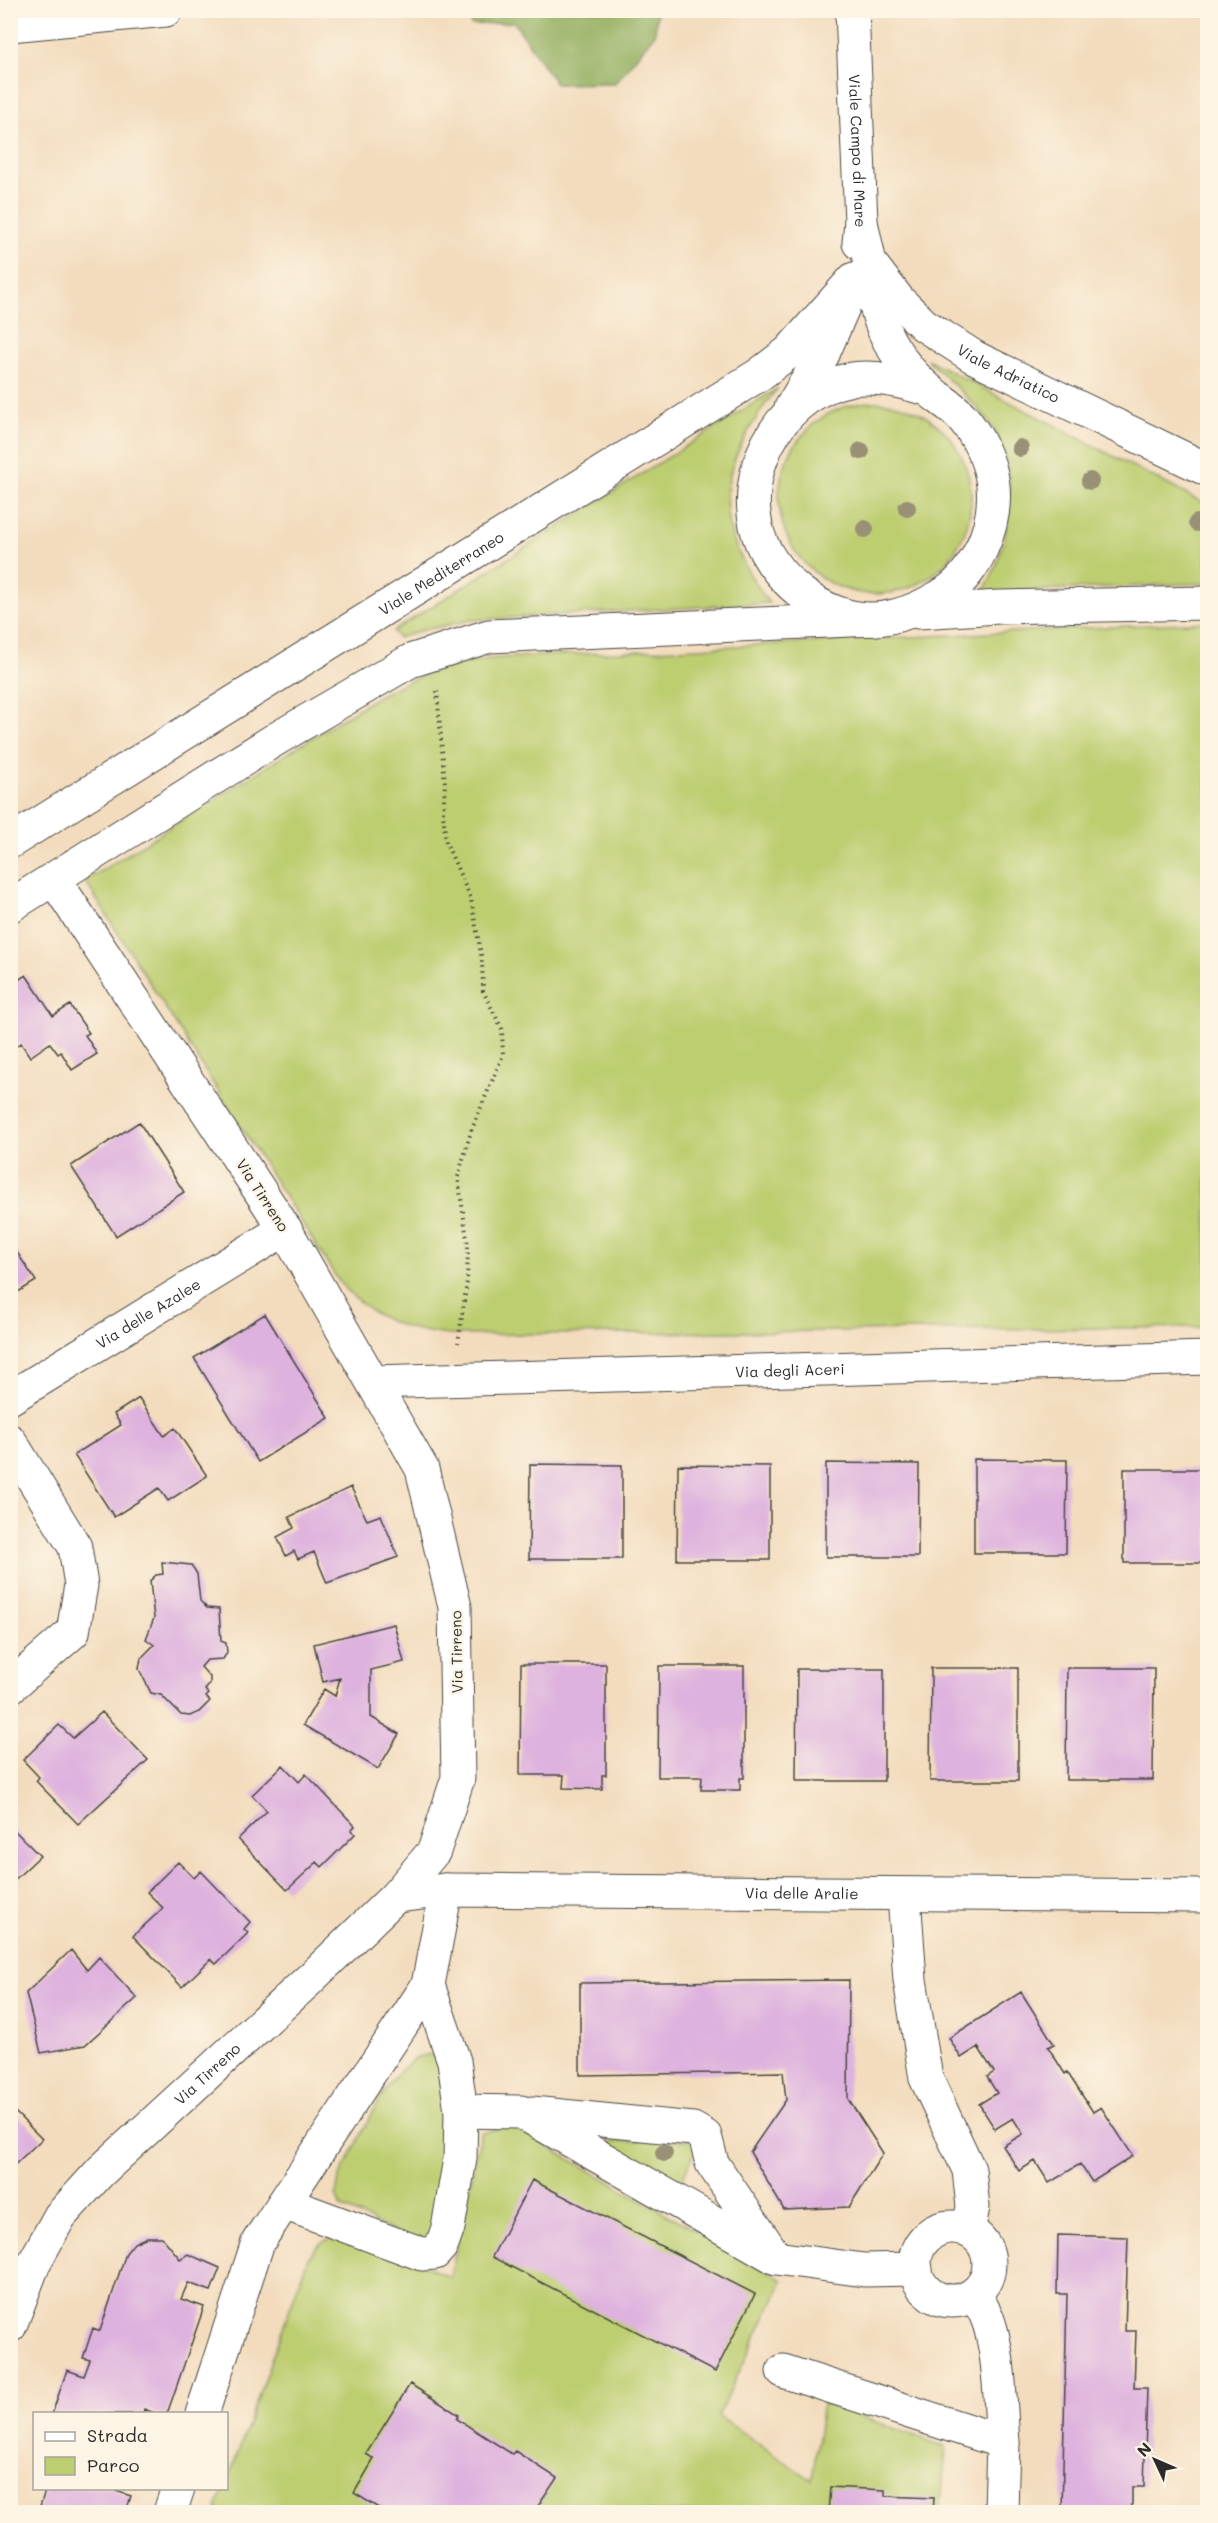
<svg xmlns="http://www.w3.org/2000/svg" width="1218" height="2523" font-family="Mali,sans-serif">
  <rect width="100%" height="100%" fill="#fcf5e5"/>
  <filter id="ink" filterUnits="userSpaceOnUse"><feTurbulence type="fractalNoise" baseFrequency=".0167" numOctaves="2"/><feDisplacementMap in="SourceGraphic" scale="12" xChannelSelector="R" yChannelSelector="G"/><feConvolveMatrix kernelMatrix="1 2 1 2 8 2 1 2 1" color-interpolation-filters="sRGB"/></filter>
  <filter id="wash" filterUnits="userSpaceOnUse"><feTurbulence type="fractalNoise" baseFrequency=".008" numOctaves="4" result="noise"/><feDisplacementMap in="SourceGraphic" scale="24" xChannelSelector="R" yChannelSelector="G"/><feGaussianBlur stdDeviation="1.35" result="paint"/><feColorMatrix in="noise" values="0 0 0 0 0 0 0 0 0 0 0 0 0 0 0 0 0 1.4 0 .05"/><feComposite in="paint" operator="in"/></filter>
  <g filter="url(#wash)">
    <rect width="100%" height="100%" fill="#f3dcbd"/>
    <!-- green -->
    <path fill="#bdce71" stroke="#747c4e" stroke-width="1.5" d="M927,359L1207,505V583L1021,591L981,596C1009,549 1023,474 991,425C974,401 948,380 927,359Z
      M778,388C766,401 758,415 749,430C709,496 726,544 769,603L471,620L419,631L398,638L393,631Z
      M779 498a96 96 0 1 1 192 0a96 96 0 1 1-192 0Z
      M1207,622V1327L449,1335C399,1329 371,1319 338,1280L85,881L380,695C418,675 455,662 498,658Z
      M430,2054L438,2060L443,2088L445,2174L438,2223L422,2245L341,2207L336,2195L339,2178L379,2100L397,2074L415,2058Z
      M510,2125L783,2280L718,2416L812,2480L823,2403L946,2447L940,2512H216L224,2489L226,2488L227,2483L308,2258C313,2252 318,2243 324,2241C350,2229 422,2266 450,2277L481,2133Z
      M692,2140L699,2143L678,2188L602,2144L615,2141Z"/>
    <!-- forest -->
    <path fill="#96b163" stroke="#606e47" stroke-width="1.5" d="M471,11V10L657,11L655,34L615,83L556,84L514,22L471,25Z"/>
    <g id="blocks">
      <!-- building -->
      <path fill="#deb2de" d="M26,975L53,1016L70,1005L89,1033L85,1035L97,1054L72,1070L61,1052L58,1054L50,1043L30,1057L21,1043L10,1050V985Z
        M139,1122L184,1192L116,1236L71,1166Z
        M10,1242L36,1281L10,1297Z
        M265,1314L329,1418L258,1462L194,1358Z
        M139,1398L164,1436L175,1428L207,1476L168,1501L159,1488L114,1517L74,1455L121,1425L114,1414Z
        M974,1459L1067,1460L1066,1553H974Z
        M826,1463L919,1464L918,1557H826Z
        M530,1464L622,1465V1559H529Z
        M678,1465L770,1466V1560H677Z
        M1124,1469H1208V1563H1124Z
        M351,1487L367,1520L381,1515L398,1557L327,1583L314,1552L298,1559L294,1551L286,1556L277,1537L294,1528L289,1517Z
        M162,1562L191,1565L194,1569L197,1574L200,1601L207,1608L219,1609L221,1641L226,1643L227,1653L223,1659L207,1660L201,1667L210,1677V1684L205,1690L209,1694L206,1697L210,1701L199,1712L190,1716L181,1715L161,1695L151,1693L139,1669L141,1658L154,1645L146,1639L154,1618L150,1581L156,1575L163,1574Z
        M394,1624L404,1662L371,1670V1717L399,1734L378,1769L303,1725L324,1689L335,1696L340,1678L323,1682L314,1644Z
        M521,1664H606V1775H602V1789L563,1788L564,1775H520Z
        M659,1666H744V1778H740V1790H701L702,1777H658Z
        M931,1668H1018V1781H930Z
        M1067,1668H1154L1153,1780H1066Z
        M797,1669H884V1781H796Z
        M102,1712L148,1760L78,1824L36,1781L39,1777L23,1760L59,1725L73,1738Z
        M283,1765L299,1782L306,1774L355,1826L351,1830L355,1834L322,1867L317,1862L287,1890L238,1839L267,1811L252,1795Z
        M10,1826L40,1856L10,1884Z
        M178,1862L194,1878L201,1871L250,1922L244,1929L248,1933L216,1964L211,1959L182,1987L133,1936L163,1908L147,1892Z
        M71,1950L87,1970L99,1957L137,1998L85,2045L41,2053L26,1993Z
        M849,1980L848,2099L883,2153L849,2207L784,2210L750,2152L786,2100L783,2072L580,2075V1983Z
        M1021,1992L1054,2044L1048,2047L1065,2074L1067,2072L1093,2112L1101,2107L1133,2156L1092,2182L1080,2164L1049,2183L1035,2161L1019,2171L1003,2146L1023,2134L1013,2118L995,2129L979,2104L997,2093L987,2077L994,2072L978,2047L961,2058L949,2038Z
        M10,2107L42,2139L10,2169Z
        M532,2180L755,2294L715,2372L492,2257Z
        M1058,2235L1128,2237L1125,2331H1136L1134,2388H1147L1144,2487H1132V2512H1062L1067,2294H1057Z
        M147,2237H162L180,2259L188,2254L220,2268L211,2291L188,2283L181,2299L204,2307L167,2414H157L144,2409L143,2414H52L67,2370L84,2376L90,2360L83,2358L93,2328L100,2331L126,2253L134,2243Z
        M410,2384L459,2415L457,2419L512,2454L515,2451L557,2478L534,2512H385L354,2493L374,2459L366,2454Z
        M830,2487L885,2490V2496L934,2498L933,2512H828Z
        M46,2488H117L116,2491L131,2496L126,2512H38Z"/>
    </g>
  </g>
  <g filter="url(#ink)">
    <use href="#blocks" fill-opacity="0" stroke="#494641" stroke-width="1.5"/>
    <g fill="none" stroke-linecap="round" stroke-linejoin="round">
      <!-- minor casing -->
      <g stroke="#494641" stroke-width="35">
        <g id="minor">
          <path id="s1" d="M852,10L861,222L859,243"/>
          <path d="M10,25L166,10"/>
          <path id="s2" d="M861,222L870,263L900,302L924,325L974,357L1208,470"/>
          <path d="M870,263C872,293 877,323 894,349C903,364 916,379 929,390C939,399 952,406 961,416C977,434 990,460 993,485C997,527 976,576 939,597C919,609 900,617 876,619C824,622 767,576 756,526C742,462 786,391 852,379C878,375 904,383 928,389"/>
          <path d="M791,408L823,354L844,305"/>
          <path d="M918,612L999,607L1208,603"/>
          <path id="s3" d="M10,842L760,374L789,352L854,279"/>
          <path d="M10,906L276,739L410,661L489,636L874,619"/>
          <path id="s4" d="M373,1382L1208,1358"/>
          <path id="s5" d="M10,1398L285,1229"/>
          <path d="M10,1441L75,1547L81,1585L73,1632L10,1687"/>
          <path d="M904,1895L910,1980L926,2078L969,2170L973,2207L968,2231"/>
          <path id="s6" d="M396,1896L446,1890L1208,1896"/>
          <path d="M461,2111L521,2112L776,2258L864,2270L916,2269"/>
          <path d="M532,2113L693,2129L705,2136L712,2163L772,2252"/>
          <path d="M284,2203L422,2254L435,2253L442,2245L448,2228L460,2159L461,2111L454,2061L428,1985"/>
          <circle cx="952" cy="2264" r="37"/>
          <path d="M974,2294C978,2301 983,2308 986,2315C1000,2347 1000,2406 1003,2442"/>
          <path id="s7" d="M10,2326L34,2263L60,2216L101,2171L310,1979L396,1896L434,1851L458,1778L455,1607L422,1469L285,1229L54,879"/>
          <path d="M783,2371L1003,2442L1001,2512"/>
          <path d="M202,2414L258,2242L428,1985L446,1890"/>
          <path d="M170,2512L178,2488"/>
        </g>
      </g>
      <!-- path -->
      <path stroke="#494641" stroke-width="4" stroke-dasharray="1.5 4.5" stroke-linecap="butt" d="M437,691L445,784L443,813L446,843L471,899L482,960L483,991L502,1029L503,1055L471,1131L458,1177L468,1246L467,1282L458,1343"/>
      <!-- minor -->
      <use href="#minor" stroke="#fff" stroke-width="33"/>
    </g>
    <!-- trees -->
    <g fill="#999176">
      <circle cx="1020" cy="448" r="9"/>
      <circle cx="861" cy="451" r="9"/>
      <circle cx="1090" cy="481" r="9"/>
      <circle cx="907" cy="508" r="9"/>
      <circle cx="1197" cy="523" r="9"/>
      <circle cx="865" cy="529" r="9"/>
      <circle cx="664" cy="2153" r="9"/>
    </g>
  </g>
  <g text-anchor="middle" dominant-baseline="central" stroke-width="4.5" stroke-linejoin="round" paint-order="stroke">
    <!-- street labels -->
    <g font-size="15" fill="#2b2b2b" stroke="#fcf5e5">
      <text stroke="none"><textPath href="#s1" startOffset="141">Viale Campo di Mare</textPath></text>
      <text stroke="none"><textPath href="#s2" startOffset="222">Viale Adriatico</textPath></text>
      <text stroke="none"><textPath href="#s3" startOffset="508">Viale Mediterraneo</textPath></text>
      <text transform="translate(263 1195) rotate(57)">Via Tirreno</text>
      <text stroke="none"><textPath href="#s5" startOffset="162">Via delle Azalee</textPath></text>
      <text stroke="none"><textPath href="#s4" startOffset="417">Via degli Aceri</textPath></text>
      <text transform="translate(456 1652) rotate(-91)">Via Tirreno</text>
      <text stroke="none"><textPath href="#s6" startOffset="406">Via delle Aralie</textPath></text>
      <text stroke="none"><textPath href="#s7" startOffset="326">Via Tirreno</textPath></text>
    </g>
  </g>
  <!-- margin -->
  <rect width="1218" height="2523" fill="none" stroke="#fcf5e5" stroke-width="36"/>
  <!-- legend -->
  <rect x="33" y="2412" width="195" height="78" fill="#fcf5e5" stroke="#a8a49b" stroke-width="1.5"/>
  <rect x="45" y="2432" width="30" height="9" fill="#ffffff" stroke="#a8a49b" stroke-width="1.5"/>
  <text x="87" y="2442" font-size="18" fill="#2b2b2b">Strada</text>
  <rect x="45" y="2457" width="30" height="18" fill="#bdce71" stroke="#a8a49b" stroke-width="1.5"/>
  <text x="87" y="2472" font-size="18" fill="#2b2b2b">Parco</text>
  <!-- north arrow -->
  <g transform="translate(1155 2460) rotate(314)" stroke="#fcf5e5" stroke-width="4.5" paint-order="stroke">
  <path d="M0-4.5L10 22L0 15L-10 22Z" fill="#2b2b2b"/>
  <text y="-9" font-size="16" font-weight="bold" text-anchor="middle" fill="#2b2b2b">N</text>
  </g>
</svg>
